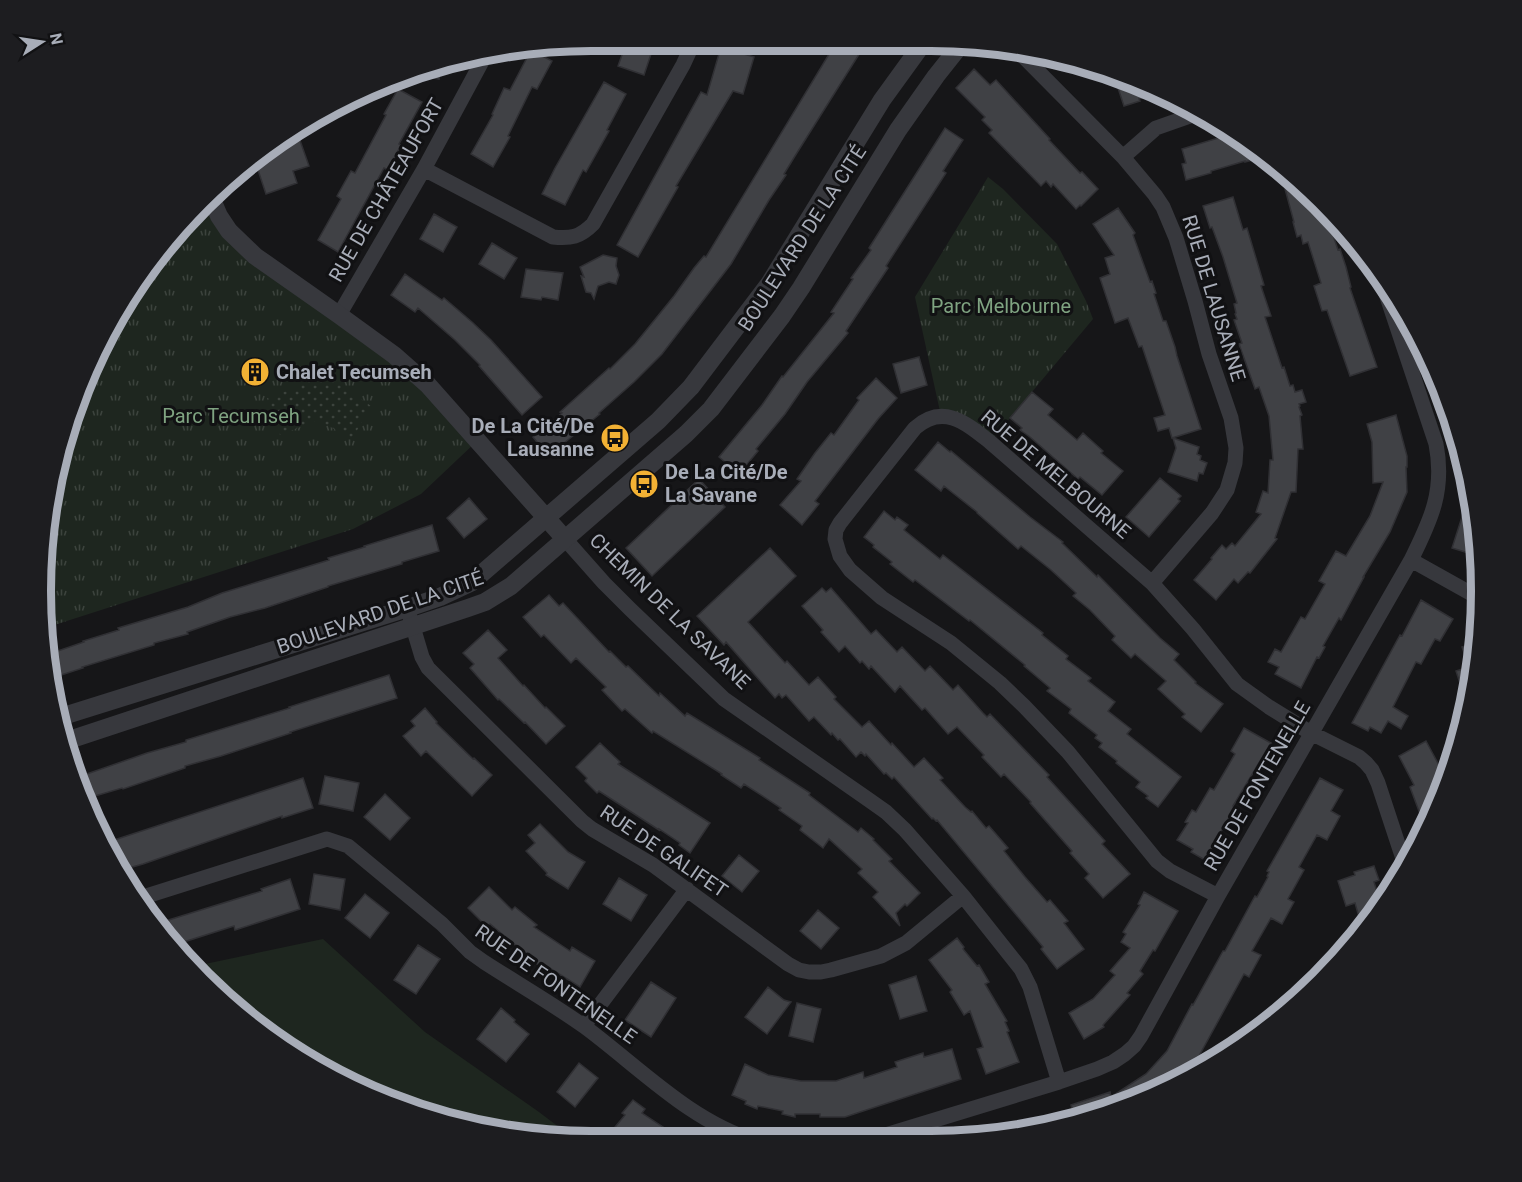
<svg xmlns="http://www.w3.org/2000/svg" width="1522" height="1182" font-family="Roboto,sans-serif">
  <defs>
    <pattern id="park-tufts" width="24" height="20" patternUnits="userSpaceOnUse" patternTransform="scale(1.5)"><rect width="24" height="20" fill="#1e261f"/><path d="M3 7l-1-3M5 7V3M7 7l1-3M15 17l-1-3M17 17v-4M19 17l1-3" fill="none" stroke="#3c433d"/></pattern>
    <pattern id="garden-dots" width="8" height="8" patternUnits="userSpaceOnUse" patternTransform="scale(1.5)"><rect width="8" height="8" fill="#1e261f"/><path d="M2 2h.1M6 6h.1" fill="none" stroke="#3c433d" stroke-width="1.8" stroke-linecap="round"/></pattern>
  </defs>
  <rect width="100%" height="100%" fill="#161618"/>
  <!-- grass -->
  <path fill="#1e261f" d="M323,939L425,1032L539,1112L576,1140L484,1131L380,1099L285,1049L193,968L205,964Z"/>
  <!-- park -->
  <path fill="url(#park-tufts)" d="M988,177L1003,189L1057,244L1086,301L1093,319L990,442L941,416L915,297Z
    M210,195L219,216L339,315L477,441L421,494L353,529L45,628L41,591L59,449L114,316L201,202Z"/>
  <!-- garden -->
  <path fill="url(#garden-dots)" d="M315,367L371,406L352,439L318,420L280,435L267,398L300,386Z"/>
  <!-- building -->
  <path fill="#404145" stroke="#303034" stroke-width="1.5" d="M627,41H633L653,48L644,75L618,66Z
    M837,41H851L863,48L795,156L784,174L786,175L769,200L731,264L662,354L634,382L599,413L600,414L548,456L533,437L562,413L560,412L609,368L610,369L635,344L674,296L694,268L704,256L706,257Z
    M721,47L754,57L743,94L733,91L676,186L678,187L638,257L617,245L701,92L707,95Z
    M531,50L552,61L537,89L532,87L508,136L510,137L493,167L471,154L493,115L492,114L504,88L510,90Z
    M441,62L439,79L412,74L433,66Z
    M974,69L990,85L996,80L1050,139L1049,140L1080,173L1082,172L1098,189L1081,206L1080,205L1076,209L1053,184L1051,187L1046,181L1041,186L989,133L992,130L982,120L985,117L956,88Z
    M1113,73L1141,87L1153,94L1139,99L1140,101L1124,106Z
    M604,82L626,94L607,130L609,131L586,172L583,170L565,205L542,194L555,168Z
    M398,89L422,102L399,144L401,145L388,170L384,168L338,252L318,240L341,199L337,196L351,171L355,173L386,115L384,114Z
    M945,128L963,140L943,171L946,173L886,266L888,268L846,331L848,333L807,382L785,414L756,449L758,451L739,474L719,457L762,405L782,376L783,377L834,313L831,312L853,279L851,278L871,250L869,248Z
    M296,129L309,166L293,171L297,183L266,194L255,161Z
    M1228,135L1268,156L1245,162V161L1211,171V173L1186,180L1182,164L1186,163L1182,149Z
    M1298,185L1329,213L1333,225L1330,226L1338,250L1340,249L1346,267L1351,287L1350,288L1377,367L1350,376L1327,310L1322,311L1314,286L1321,283L1308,242L1303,244L1301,235L1297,237L1293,222H1294L1285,189Z
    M1233,197L1243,230L1247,228L1264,285L1261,286L1271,316L1265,317L1282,368L1284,367L1290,386L1293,385L1295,392L1302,390L1306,402L1299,404L1300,406L1299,407L1302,415L1300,416L1303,449H1298L1296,492H1291L1275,538L1277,539L1250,573L1248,572L1238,583L1234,579L1216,600L1194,580L1212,559L1211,558L1222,545L1226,549L1232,543L1235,546L1261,514L1256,512L1263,491L1268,493L1270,460H1273L1269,416L1259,387L1255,389L1239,344L1242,343L1234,320L1237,319L1235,314L1236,313L1234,304L1237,303L1223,257L1212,227L1210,228L1203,206Z
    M1118,208L1135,233L1133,235L1150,282L1152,281L1156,293L1154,294L1163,321H1166L1175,347L1177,356L1201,429L1172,438L1169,428L1158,431L1154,418L1165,415L1142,346L1139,347L1128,318L1115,323L1100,278L1110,274L1105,258L1114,255L1093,224Z
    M434,214L457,227L443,252L420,239Z
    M492,243L517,258L504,279L479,264Z
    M603,255L617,258L616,266L619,275L616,284L609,282L598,286L594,299L591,293L586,292L581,276L584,277L580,267Z
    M526,269L563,273L558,300L542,297L541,300L521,297Z
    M405,274L442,300L444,298L472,322L491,340L542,397L522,415L479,366L480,365L455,340L418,308L415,312L391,295Z
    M919,357L927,385L901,393L893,364Z
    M876,378L897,398L878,419L835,475L815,501L819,504L802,525L780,505L801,481L797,479L815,453L831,433L834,435L859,400L857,398Z
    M1032,392L1053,409L1048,415L1077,440L1083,433L1103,451L1101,453L1123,471L1102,495L1080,477L1078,479L1030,437L1020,430L1022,428L1010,418Z
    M1396,415L1407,456V467H1406L1407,492L1390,532L1363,577H1364L1341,620L1339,618L1323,646L1325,647L1319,658L1317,657L1301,688L1275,674L1279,667L1268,662L1275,649L1281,652L1301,617L1305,619L1325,584L1319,581L1336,551L1346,556L1370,516L1383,482L1373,483L1372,442L1367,424Z
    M1173,438L1199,447L1197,454L1201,456L1200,460L1207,463L1203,474L1199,473L1197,481L1168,472L1176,448Z
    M938,442L950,452L951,451L1030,517L1063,542L1062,543L1097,577L1098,575L1160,638L1179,654L1174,660L1196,682L1195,683L1223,704L1201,732L1182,717L1185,714L1158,689L1166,681L1135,654L1131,658L1112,640L1115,636L1090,610L1073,596L1076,593L1051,570L1021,546L1018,549L977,513V512L944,486L941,491L915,470Z
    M1160,478L1181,496L1178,499L1180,501L1149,537L1126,517Z
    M699,479L725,507L652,576L626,548Z
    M1470,492L1477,519L1478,556L1452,548Z
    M469,498L487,519L464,538L447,518Z
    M884,511L895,520L897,517L908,525L904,530L940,559L943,555L1043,633L1042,635L1068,656L1066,659L1091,678L1088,681L1115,702L1108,711L1131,729L1127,734L1181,777L1158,807L1146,798L1148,796L1136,787L1140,782L1116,763L1117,761L1099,747L1102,743L1095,738L1097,735L1069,713L1071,709L1047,691L1050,688L1024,666L1025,665L970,620L969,621L915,580L913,582L890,564L892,562L873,547L874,545L864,537Z
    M432,525L439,551L402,562V564L328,586V587L265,608L230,617L187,632L188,634L154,643V645L82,667L83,668L55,677L49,654L84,642L83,641L119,630L118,628L188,607L222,593L329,560L328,558L365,547L364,546Z
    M770,548L796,576L748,622L785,663L787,661L809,685L818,677L836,697L834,699L862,727L869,721L891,745L892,743L914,767L924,758L943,778L940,780L965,807L971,812L972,811L986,828L989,826L1008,848L1004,851L1025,877L1047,902L1050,900L1068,921L1064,923L1084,949L1057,969L1041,949L1043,947L937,820L936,821L933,818L932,819L894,777L892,779L886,773L884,774L866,754L865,756L861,752L856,757L840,739L838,740L832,733L831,735L814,717L809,721L786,695L782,698L779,694L775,698L726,642L724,645L697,616Z
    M822,588L826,592L831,588L871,634L876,630L897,652L902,647L925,671L930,666L953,690L958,685L983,713L987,717L990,714L1049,775L1047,777L1105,841L1102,844L1130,874L1103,898L1085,878L1089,874L1070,853L1072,851L1030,803L1031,802L1004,774L1001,777L982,757L984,755L957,727L948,734L925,708L922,710L900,686L895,692L871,666L869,669L862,661L860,663L845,646L839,652L821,632L823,630L802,606Z
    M549,595L559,606L563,603L609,652L610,651L626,667L628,666L659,696L660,693L685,716L687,713L760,758L759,760L810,793L809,795L858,832L861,828L874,839L873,840L892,859L889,861L920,893L907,906L905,904L896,913L900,926L873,897L878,892L858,873L862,869L829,839L823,848L800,830L802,826L779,810L781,808L744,784L741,788L721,775L722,774L653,731L652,733L625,709L622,711L602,690L606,687L576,658L571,663L544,635L541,637L523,617Z
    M1421,600L1453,619L1440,641L1435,639L1421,664L1416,662L1393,707L1408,716L1401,729L1388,721L1381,733L1370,727L1368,731L1352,723L1400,635L1402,636Z
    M488,630L507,650L498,658L523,686L524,685L545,708L546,707L565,726L546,744L525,722L524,723L499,699L498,700L470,668L474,664L463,653Z
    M1478,642L1472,679L1467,705L1456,671L1469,667L1462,647Z
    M389,675L397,698L290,732L291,733L221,756L185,766V768L123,789L122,788L88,798L81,776L147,753L186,742V740L290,708L289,707Z
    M425,708L437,722L436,723L473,759L474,758L492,775L472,796L426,751L421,756L403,736L415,726L411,721Z
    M1244,728L1271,743L1233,806L1235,807L1205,860L1191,852L1193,849L1177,840L1188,823L1185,822L1192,810L1196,812L1210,788L1214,790L1235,754L1231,751Z
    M1426,741L1440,767L1445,781L1426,830L1410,787L1414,785L1399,756Z
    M600,743L620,762L618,764L710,823L690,853L679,845L680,843L659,829V830L599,791L597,793L585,781L587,778L576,767Z
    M325,776L359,783L353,811L319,804Z
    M303,778L313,808L282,818V816L143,864L118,871L105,843Z
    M1320,778L1343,790L1331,811L1340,816L1327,840L1317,835L1299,867L1304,870L1288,899L1294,902L1282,924L1271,918L1252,951L1261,955L1249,977L1244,974L1188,1076L1108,1112L1075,1119L1071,1105L1110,1092L1111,1097L1146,1074L1167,1051L1192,1004L1193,1005L1223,951H1225L1255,896L1257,897L1268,877L1267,876L1269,872L1267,871Z
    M385,794L410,818L390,840L364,817Z
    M540,824L568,852L585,862L568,889L546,875L547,873L526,851L535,843L528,835Z
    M739,855L759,871L742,892L722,876Z
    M1374,866L1379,880L1374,882L1381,905L1363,931L1355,903L1346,906L1338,881L1355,875L1354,872Z
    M314,874L345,879L340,910L309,904Z
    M619,878L647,895L631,921L603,904Z
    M290,879L300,909L235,930L234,926L171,946L169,943L162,922L262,891L261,889Z
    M489,887L512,910L515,907L537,925L534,927L570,951L572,947L595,961L580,987L548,967L546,970L525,956L526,954L490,924L487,927L468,908Z
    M1144,892L1178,911L1155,951L1153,950L1140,971L1143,974L1127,993L1130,995L1103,1025L1104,1027L1084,1039L1069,1013L1093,999L1115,975L1110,971L1130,948L1121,942L1126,934L1123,932L1140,905L1138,904Z
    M365,894L389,913L370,938L345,918Z
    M818,910L839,928L821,949L800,931Z
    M957,938L964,947L963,949L977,966L979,965L989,982L985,984L1007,1021L1005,1022L1009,1031L1007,1032L1019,1062L986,1074L977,1049L983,1047L970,1011L964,1015L950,992L952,990L929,960Z
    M418,945L440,959L416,994L394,980Z
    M916,976L927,1011L900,1019L889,985Z
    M651,982L676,998L651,1037L625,1020Z
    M768,987L784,1000L791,1002L767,1034L745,1017Z
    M797,1003L821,1009L813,1042L789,1036Z
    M501,1008L515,1020L514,1022L529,1034L506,1062L477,1039Z
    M952,1049L961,1079L845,1117H820V1114H795V1117L782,1114L783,1111L758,1106L757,1109L745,1104L746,1101L732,1095L745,1064L768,1075L801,1081H836L863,1072L864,1078L897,1067L895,1062L923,1053L924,1057Z
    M579,1063L598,1078L575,1107L557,1092Z
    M633,1100L645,1109L642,1113L684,1141H622L611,1132L625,1115L622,1113Z"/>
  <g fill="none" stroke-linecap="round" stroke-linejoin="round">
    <!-- minor -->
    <path stroke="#37383d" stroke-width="15" d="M1019,52L1123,157L1155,195L1163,207L1176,238L1195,301L1209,354L1231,418L1236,448L1235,463L1227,490L1212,513L1152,583
      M1123,157L1156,128L1193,115
      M424,169L553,237C571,239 580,237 593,224L683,65L689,52L690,41
      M339,315L424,169L486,54
      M565,539L604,583L630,609L724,699L869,800L886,812L905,830L963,896L1021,969L1030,987L1059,1082
      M1411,560L1479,598
      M410,617L422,657L428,668L582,821L592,829L653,865L788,964L799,970L809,972H821L831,970L881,956L906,943L963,896
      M1218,896L1170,871L1157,861L1068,752L1024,706L1000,683L951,643L882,598L850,570L840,556L835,539L836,530L840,523L915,428C943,403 966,423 990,442L1152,583L1193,629L1237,684L1269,707L1311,733L1359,757L1366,763L1372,770L1378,783L1405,865
      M137,899L327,839L348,846L442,924L470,952L484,962C518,984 553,1004 585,1027C639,1067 691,1122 756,1141
      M584,1026L687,889
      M866,1141L1059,1082L1097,1069L1113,1062L1125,1054L1134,1046L1141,1036L1218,896L1411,560C1431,520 1445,490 1436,444L1380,276"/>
    <!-- tertiary -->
    <path stroke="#37383d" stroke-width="18" d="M210,195L219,216L229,231L255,256L339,315L394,355L428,385L565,539
      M57,718L408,608L440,597L472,582L658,421L691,387L769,284L882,100L924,42
      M63,742L468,608L485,602L511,586L686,434L711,409L782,316L801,288L898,130L936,76L963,42"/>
  </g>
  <!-- icons -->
  <defs>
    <g id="building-disc" transform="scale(1.5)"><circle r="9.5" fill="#f2b134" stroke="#111113"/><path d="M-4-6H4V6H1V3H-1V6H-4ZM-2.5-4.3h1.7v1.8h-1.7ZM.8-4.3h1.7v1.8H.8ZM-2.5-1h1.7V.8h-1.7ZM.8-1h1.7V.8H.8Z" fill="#111"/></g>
    <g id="bus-disc" transform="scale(1.5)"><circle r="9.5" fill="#f2b134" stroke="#111113"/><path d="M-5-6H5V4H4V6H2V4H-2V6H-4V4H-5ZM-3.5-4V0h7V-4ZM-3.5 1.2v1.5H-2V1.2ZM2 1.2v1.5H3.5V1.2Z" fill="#111"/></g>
  </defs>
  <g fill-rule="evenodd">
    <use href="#building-disc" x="255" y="372"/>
    <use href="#bus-disc" x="615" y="438"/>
    <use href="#bus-disc" x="644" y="484"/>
  </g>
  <g text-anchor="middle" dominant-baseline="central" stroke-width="6" stroke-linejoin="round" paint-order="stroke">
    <!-- street labels -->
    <g font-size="20" fill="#a8adb8" stroke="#111113">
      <text transform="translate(386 190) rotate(-60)">RUE DE CHÂTEAUFORT</text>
      <text transform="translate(802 238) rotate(-57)">BOULEVARD DE LA CITÉ</text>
      <text transform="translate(1214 298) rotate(73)">RUE DE LAUSANNE</text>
      <text transform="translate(1056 474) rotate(40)">RUE DE MELBOURNE</text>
      <text transform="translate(670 611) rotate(44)">CHEMIN DE LA SAVANE</text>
      <text transform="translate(380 612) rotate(-19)">BOULEVARD DE LA CITÉ</text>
      <text transform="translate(1257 786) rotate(-60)">RUE DE FONTENELLE</text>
      <text transform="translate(664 851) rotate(34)">RUE DE GALIFET</text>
      <text transform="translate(556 984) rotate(35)">RUE DE FONTENELLE</text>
    </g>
    <!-- park labels -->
    <g font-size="20" fill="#7fa381" stroke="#111113">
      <text x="1001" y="306">Parc Melbourne</text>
      <text x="231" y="416">Parc Tecumseh</text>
    </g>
    <!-- poi labels -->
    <g font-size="20" font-weight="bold" fill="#a8adb8" stroke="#111113" text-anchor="start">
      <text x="276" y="372">Chalet Tecumseh</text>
      <text x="594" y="426" text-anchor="end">De La Cité/De<tspan x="594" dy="23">Lausanne</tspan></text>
      <text x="665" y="472">De La Cité/De<tspan x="665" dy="23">La Savane</tspan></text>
    </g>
  </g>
  <!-- crop -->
  <path d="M0 0H1522V1182H0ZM591 51H931A540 540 0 0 1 1471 591V591A540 540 0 0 1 931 1131H591A540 540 0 0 1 51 591V591A540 540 0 0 1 591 51Z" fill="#1d1d20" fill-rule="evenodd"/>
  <path fill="none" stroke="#a8adb8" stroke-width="8" d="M591 51H931A540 540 0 0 1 1471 591V591A540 540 0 0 1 931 1131H591A540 540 0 0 1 51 591V591A540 540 0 0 1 591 51Z"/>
  <!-- north arrow -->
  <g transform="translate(42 42) rotate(78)" stroke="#111113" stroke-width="4.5" paint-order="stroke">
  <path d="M0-4.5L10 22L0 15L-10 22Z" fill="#a8adb8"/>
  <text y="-9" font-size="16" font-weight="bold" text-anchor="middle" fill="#a8adb8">N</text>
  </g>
</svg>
